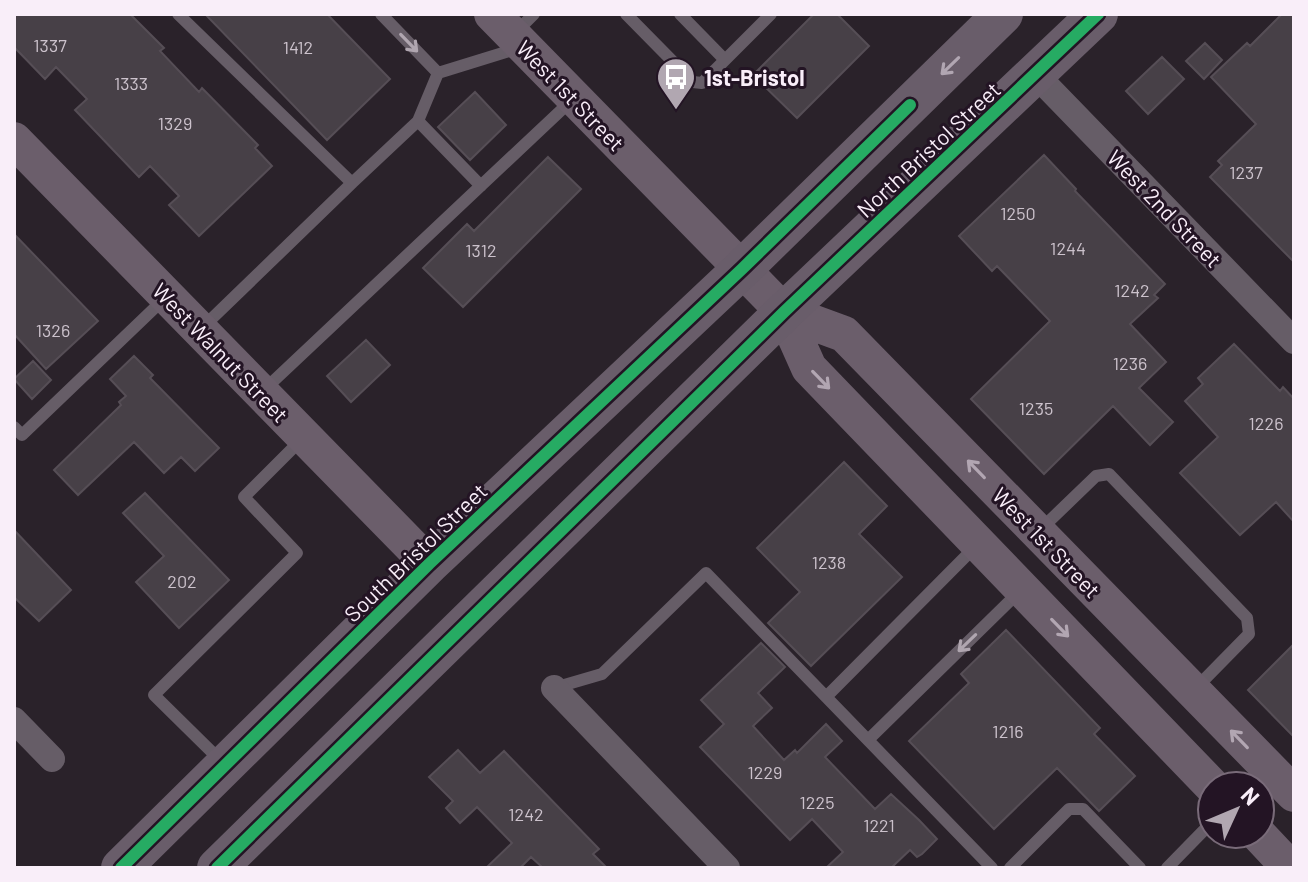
<svg xmlns="http://www.w3.org/2000/svg" width="1308" height="882" font-family="Barlow,sans-serif">
  <rect width="100%" height="100%" fill="#2a222a"/>
  <!-- building -->
  <path fill="#474047" stroke="#564e56" stroke-width="2" d="M14,14H130L164,48L160,51L199,92L202,88L258,145L255,148L272,166L199,236L169,205L179,196L150,166L139,177L75,110L87,99L56,67L45,79L14,47Z
    M205,14H327L390,79L327,140Z
    M814,14H837L869,46L797,118L753,75Z
    M1282,14H1294V262L1210,177L1222,165L1218,161L1256,124L1211,77L1247,43L1250,46Z
    M1205,43L1222,60L1204,79L1186,61Z
    M1162,57L1184,79L1148,114L1126,91Z
    M475,92L506,125L470,160L438,127Z
    M1044,155L1076,189L1075,191L1165,284L1154,295L1158,298L1130,324L1166,362L1139,388L1173,422L1150,445L1113,406L1044,474L971,399L1050,321L997,266L992,271L959,236Z
    M548,157L581,189L463,307L423,268L467,224L474,231Z
    M14,234L98,321L46,369L14,334Z
    M366,340L390,365L351,402L327,376Z
    M1234,344L1280,391L1283,387L1294,399V522L1276,502L1240,535L1180,473L1218,437L1185,401L1203,384L1198,378Z
    M134,356L153,375L150,378L219,448L195,471L181,457L164,473L134,442L78,495L54,470L121,405L119,402L126,396L110,379Z
    M33,361L51,380L32,399L14,379Z
    M844,462L887,506L859,534L902,577L811,666L768,623L800,592L757,548Z
    M145,493L229,580L179,628L136,582L164,556L123,513Z
    M14,530L71,590L39,621L14,597Z
    M1006,630L1100,728L1094,734L1135,776L1099,811L1057,768L994,829L909,741L969,683L961,674Z
    M761,643L785,667L758,693L772,708L753,726L784,760L795,750L797,753L826,724L842,741L825,757L875,809L891,794L919,820L937,839L922,854L917,857L910,850L891,868H826L843,852L812,819L790,840L700,747L724,724L701,700Z
    M1294,644V737L1248,690Z
    M458,750L480,773L504,751L599,849L593,854L607,868H543L531,857L520,868H486L512,843L477,807L460,823L446,808L453,801L429,777Z"/>
  <g fill="none" stroke-linecap="round" stroke-linejoin="round">
    <!-- lane -->
    <path stroke="#665d67" stroke-width="12" d="M178,14L352,183L201,329
      M381,14L438,73
      M626,14L693,82L702,83L725,60
      M680,14L725,60L771,14
      M515,33L534,14
      M438,73L519,48
      M418,121L438,73
      M352,183L418,121L481,186
      M265,389L572,100
      M14,427L22,435L164,299
      M1040,530L1096,476L1109,474L1247,618L1249,634L1194,690
      M554,688L602,674L706,573L992,868
      M826,697L976,546
      M868,740L1020,591
      M222,762L154,695L297,553L244,497L302,439
      M1010,868L1069,809H1083L1140,868
      M1167,868L1212,822"/>
    <!-- street -->
    <path stroke="#665d67" stroke-width="26" d="M1036,75L1294,341
      M554,688L727,868
      M14,720L52,759"/>
    <!-- secondary -->
    <path stroke="#6b5e6b" stroke-width="36" d="M492,14L784,312L809,368L1212,786
      M14,140L429,564
      M784,312L844,334L1294,794
      M1258,834L1290,868"/>
    <!-- primary -->
    <path stroke="#695d6a" stroke-width="40" d="M121,868L429,564L742,269L1003,14
      M217,868L784,312L1098,14"/>
    <!-- cycleway casing -->
    <g stroke="#231424" stroke-width="17">
      <path id="cycleway" d="M121,868L429,564L742,269L910,105
        M217,868L784,312L1098,14"/>
    </g>
    <!-- cycleway -->
    <use href="#cycleway" stroke="#26ab63" stroke-width="12"/>
  </g>
  <!-- one-way arrows -->
  <defs><path id="oneway-shaft" d="M-6 0H5M1.5-3L5.5 0L1.5 3" fill="none" stroke-width="1.6" stroke-linecap="round" stroke-linejoin="round" transform="scale(2)"/></defs>
  <g stroke="#b0a6b0">
    <use href="#oneway-shaft" transform="translate(409 43) rotate(46)"/>
    <use href="#oneway-shaft" transform="translate(967 643) rotate(136)"/>
  </g>
  <use stroke="#b1a6b2" href="#oneway-shaft" transform="translate(950 66) rotate(136)"/>
  <g stroke="#b2a6b2">
    <use href="#oneway-shaft" transform="translate(821 380) rotate(46)"/>
    <use href="#oneway-shaft" transform="translate(976 469) rotate(-134)"/>
    <use href="#oneway-shaft" transform="translate(1060 628) rotate(46)"/>
    <use href="#oneway-shaft" transform="translate(1239 739) rotate(-134)"/>
  </g>
  <!-- icons -->
  <defs>
    <g id="bus-pin" transform="scale(2)"><path d="M0 17L-7.5 6A9.5 9.5 0 1 1 7.5 6Z" fill="#b1a7b1" stroke="#231424"/><path d="M-5-6H5V4H4V6H2V4H-2V6H-4V4H-5ZM-3.5-4V0h7V-4ZM-3.5 1.2v1.5H-2V1.2ZM2 1.2v1.5H3.5V1.2Z" fill="#fff"/></g>
  </defs>
  <g fill-rule="evenodd">
    <use href="#bus-pin" x="676" y="77"/>
  </g>
  <g text-anchor="middle" dominant-baseline="central" stroke-width="6" stroke-linejoin="round" paint-order="stroke">
    <!-- number labels -->
    <g font-size="18" fill="#ccc2cc">
      <text x="50" y="45">1337</text>
      <text x="298" y="47">1412</text>
      <text x="131" y="83">1333</text>
      <text x="175" y="123">1329</text>
      <text x="1246" y="172">1237</text>
      <text x="1018" y="213">1250</text>
      <text x="1068" y="248">1244</text>
      <text x="481" y="250">1312</text>
      <text x="1132" y="290">1242</text>
      <text x="53" y="330">1326</text>
      <text x="1130" y="363">1236</text>
      <text x="1036" y="408">1235</text>
      <text x="1266" y="423">1226</text>
      <text x="829" y="562">1238</text>
      <text x="182" y="581">202</text>
      <text x="1008" y="731">1216</text>
      <text x="765" y="772">1229</text>
      <text x="817" y="802">1225</text>
      <text x="526" y="814">1242</text>
      <text x="879" y="825">1221</text>
    </g>
    <!-- poi labels -->
    <g font-size="22" font-weight="bold" fill="#f9eef9" stroke="#231424" text-anchor="start">
      <text x="704" y="77">1st-Bristol</text>
    </g>
    <!-- street labels -->
    <g font-size="22" fill="#f9eef9" stroke="#231424">
      <text transform="translate(571 95) rotate(46)">West 1st Street</text>
      <text transform="translate(928 149) rotate(-43)">North Bristol Street</text>
      <text transform="translate(1165 208) rotate(46)">West 2nd Street</text>
      <text transform="translate(221 352) rotate(46)">West Walnut Street</text>
      <text transform="translate(1047 542) rotate(46)">West 1st Street</text>
      <text transform="translate(415 552) rotate(-44)">South Bristol Street</text>
    </g>
  </g>
  <!-- border -->
  <rect width="1308" height="882" fill="none" stroke="#f9eef9" stroke-width="32"/>
  <!-- north arrow -->
  <g transform="translate(1236 810) rotate(46)"><circle r="38" fill="#231424" stroke="#796b79" stroke-width="2"/>
  <path d="M0-6L14 30L0 20L-14 30Z" fill="#b1a7b1"/>
  <text y="-12" font-size="22" font-weight="bold" text-anchor="middle" fill="#f9eef9">N</text>
  </g>
</svg>
